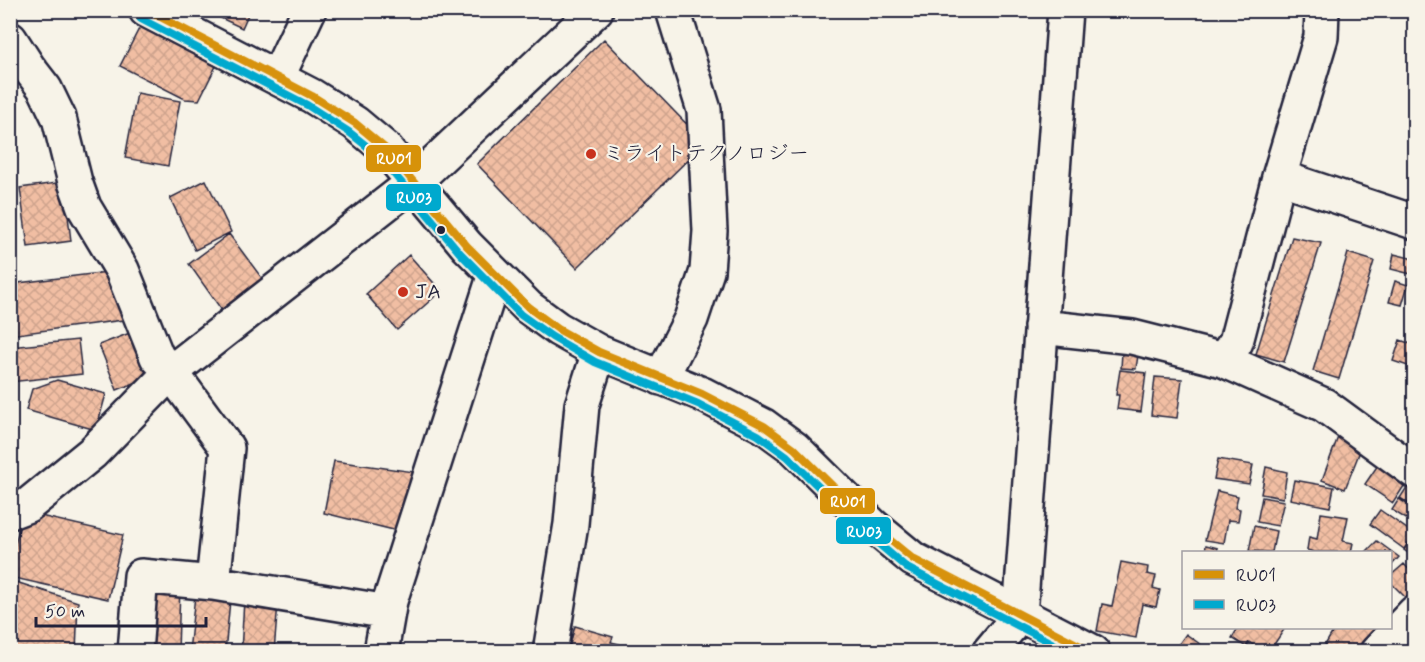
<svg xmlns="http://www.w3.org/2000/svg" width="1425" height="662" font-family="Mynerve,'Klee One',sans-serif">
  <defs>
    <pattern id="building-cross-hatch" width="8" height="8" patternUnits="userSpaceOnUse" patternTransform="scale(1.5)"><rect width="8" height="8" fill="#f1bea3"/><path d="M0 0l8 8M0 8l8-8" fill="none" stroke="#cea38d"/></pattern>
  </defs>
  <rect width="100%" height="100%" fill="#f7f3e8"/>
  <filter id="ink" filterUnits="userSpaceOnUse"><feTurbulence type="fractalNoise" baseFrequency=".0167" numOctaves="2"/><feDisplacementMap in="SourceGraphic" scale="12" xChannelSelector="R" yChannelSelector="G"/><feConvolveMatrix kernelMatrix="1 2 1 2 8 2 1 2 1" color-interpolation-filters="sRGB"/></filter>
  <g filter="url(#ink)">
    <!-- building -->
    <path fill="url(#building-cross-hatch)" stroke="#22223b" stroke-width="1.5" d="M204,10H250L242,28Z
      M146,15L222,54L199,100L185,99L120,66Z
      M604,39L705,143L577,268L477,164Z
      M137,93L180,101L168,166L125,158Z
      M206,180L231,232L195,250L170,198Z
      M64,182L71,241L28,247L20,188Z
      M229,234L264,281L223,312L189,264Z
      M1292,237L1321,243L1284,362L1256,354Z
      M1348,253L1374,261L1339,379L1313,371Z
      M1394,254L1414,259L1411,274L1391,269Z
      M409,255L441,291L397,330L366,294Z
      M116,271L123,320L10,335V284Z
      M1395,281L1408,285L1402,305L1389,302Z
      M135,331L149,368L137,382L117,390L99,345Z
      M78,340L82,374L10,382V347Z
      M1400,340L1414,345V368L1393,361Z
      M1122,353L1138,355L1136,369L1121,368Z
      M1120,370L1146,373L1141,412L1117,409L1119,395H1116Z
      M1155,377L1182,379L1177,418L1151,415Z
      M57,380L106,394L96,430L26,410L32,389Z
      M1338,437L1362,446L1345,489L1322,480Z
      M1218,459L1253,465L1249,484L1214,479Z
      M334,461L422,473L402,532L324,513Z
      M1378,465L1406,483L1393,503L1365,484Z
      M1266,467L1287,472L1283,498L1261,494Z
      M1294,480L1334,487L1330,507L1290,499Z
      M1409,484L1414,488V507L1400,498Z
      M1217,491L1238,496L1235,508L1240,509L1238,521L1228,520L1224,543L1205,540Z
      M1262,497L1284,501L1278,526L1257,522Z
      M1399,499L1414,509V524L1392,510Z
      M1380,510L1414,534L1404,549L1370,524Z
      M23,512L123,535L108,599L10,577V565Z
      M1321,513L1348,517L1343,541L1353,543L1351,552H1314L1307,550L1309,537L1317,539Z
      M1254,526L1276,531L1272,552L1249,551Z
      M1414,536V557L1404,550Z
      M1377,541L1399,557L1390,567V552H1366Z
      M1206,545L1218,548L1217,552H1205Z
      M1121,562L1148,567L1147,574L1156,576L1153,588L1160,590L1156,607L1142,604L1136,638L1097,631L1102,604L1112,606Z
      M1404,564L1414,575V600L1411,603L1390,582V576Z
      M16,582L78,602L76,652H12Z
      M143,584L180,585L178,652H140Z
      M196,586L231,590L225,652H189Z
      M244,600L278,602L274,652H241Z
      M575,626L613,637L611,642L619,644L616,652H568Z
      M1238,628H1285L1269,652H1263L1249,642L1246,647L1232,638Z
      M1335,628H1387L1366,652H1321Z
      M1186,634L1211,652H1173Z
      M1414,634V652H1412L1405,644Z"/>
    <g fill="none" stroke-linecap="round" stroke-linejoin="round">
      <!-- minor casing -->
      <g stroke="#22223b" stroke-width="38">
        <path id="minor" d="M146,10L312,96L355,123L386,149L467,246L528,307L558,329L599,352L702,394L764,426L794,448L873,526L913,559L1093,652
          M10,39L28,67L45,89L59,118L75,182L84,207L122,270L157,357L171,372L227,448L213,583L388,612
          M277,78L309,10
          M1279,177L1414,222
          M1041,327L1132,337L1223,360L1324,405L1414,471
          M1223,360L1236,342L1279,177L1321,37L1322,10
          M661,378L691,319L707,271L710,231L704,110L673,10
          M10,512L28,505L92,453L171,372L413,183L596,10
          M135,652L141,576L213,583
          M381,652L390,601L495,274
          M550,652L571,524L582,405L599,352
          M989,652L1020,615L1065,10
          M1377,652L1414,613"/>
      </g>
      <!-- minor -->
      <use href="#minor" stroke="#f7f3e8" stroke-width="33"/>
      <!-- bus-1 casing -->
      <g stroke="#f7f3e8" stroke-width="12">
        <path id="bus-1" d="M147,10L312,96L355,123L386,149L467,246L528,307L558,329L599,352L702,394L764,426L794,448L873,526L913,559L1092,652"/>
      </g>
      <!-- bus-2 casing -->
      <g stroke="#f7f3e8" stroke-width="12">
        <path id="bus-2" d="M141,19L307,105L349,132L379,156L460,253L521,315L552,337L595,362L698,404L758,435L787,456L866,533L907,568L1069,652"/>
      </g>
      <!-- bus-1 -->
      <use href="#bus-1" stroke="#d79209" stroke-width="8"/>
      <!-- bus-2 -->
      <use href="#bus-2" stroke="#00a9ce" stroke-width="8"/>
    </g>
  </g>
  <!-- markers -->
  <g fill="#c8321e" stroke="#f7f3e8" stroke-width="2">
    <circle cx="591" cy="154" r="6"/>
    <circle cx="403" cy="292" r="6"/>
  </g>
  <circle fill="#22223b" stroke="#f7f3e8" stroke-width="2" cx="441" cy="230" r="5"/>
  <g text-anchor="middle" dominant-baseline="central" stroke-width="4.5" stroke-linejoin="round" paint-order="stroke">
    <!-- poi labels -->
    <g font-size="21" fill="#22223b" stroke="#f7f3e8" text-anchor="start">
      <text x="603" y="154">ミライトテクノロジー</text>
      <text x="415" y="292">JA</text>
    </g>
  </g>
  <g stroke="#f7f3e8" stroke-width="2">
    <rect x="365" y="144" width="57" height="29" rx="6" fill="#d79209"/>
    <rect x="385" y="183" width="57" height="29" rx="6" fill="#00a9ce"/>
    <rect x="819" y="487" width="57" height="28" rx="6" fill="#d79209"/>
    <rect x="835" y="516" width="57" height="29" rx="6" fill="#00a9ce"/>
  </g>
  <g font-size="16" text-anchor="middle" font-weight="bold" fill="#fff">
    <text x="394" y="164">RU01</text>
    <text x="414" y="203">RU03</text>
    <text x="848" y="507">RU01</text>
    <text x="864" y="537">RU03</text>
  </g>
  <!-- margin -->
  <rect width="1425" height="662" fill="none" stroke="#f7f3e8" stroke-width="36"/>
  <rect x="18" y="18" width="1389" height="626" fill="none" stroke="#22223b" stroke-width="2" filter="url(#ink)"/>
  <!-- legend -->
  <rect x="1182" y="551" width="210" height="78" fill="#f7f3e8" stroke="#a29fa3" stroke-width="1.5"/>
  <rect x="1194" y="570" width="30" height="9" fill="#d79209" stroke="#a29fa3" stroke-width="1.5"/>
  <text x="1236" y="581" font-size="18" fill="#22223b">RU01</text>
  <rect x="1194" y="600" width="30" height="9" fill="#00a9ce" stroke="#a29fa3" stroke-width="1.5"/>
  <text x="1236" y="611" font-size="18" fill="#22223b">RU03</text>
  <!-- scale -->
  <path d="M36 617v9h170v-9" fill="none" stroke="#22223b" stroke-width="3"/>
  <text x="45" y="617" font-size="18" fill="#22223b" stroke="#f7f3e8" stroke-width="4.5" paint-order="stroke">50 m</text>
</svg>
